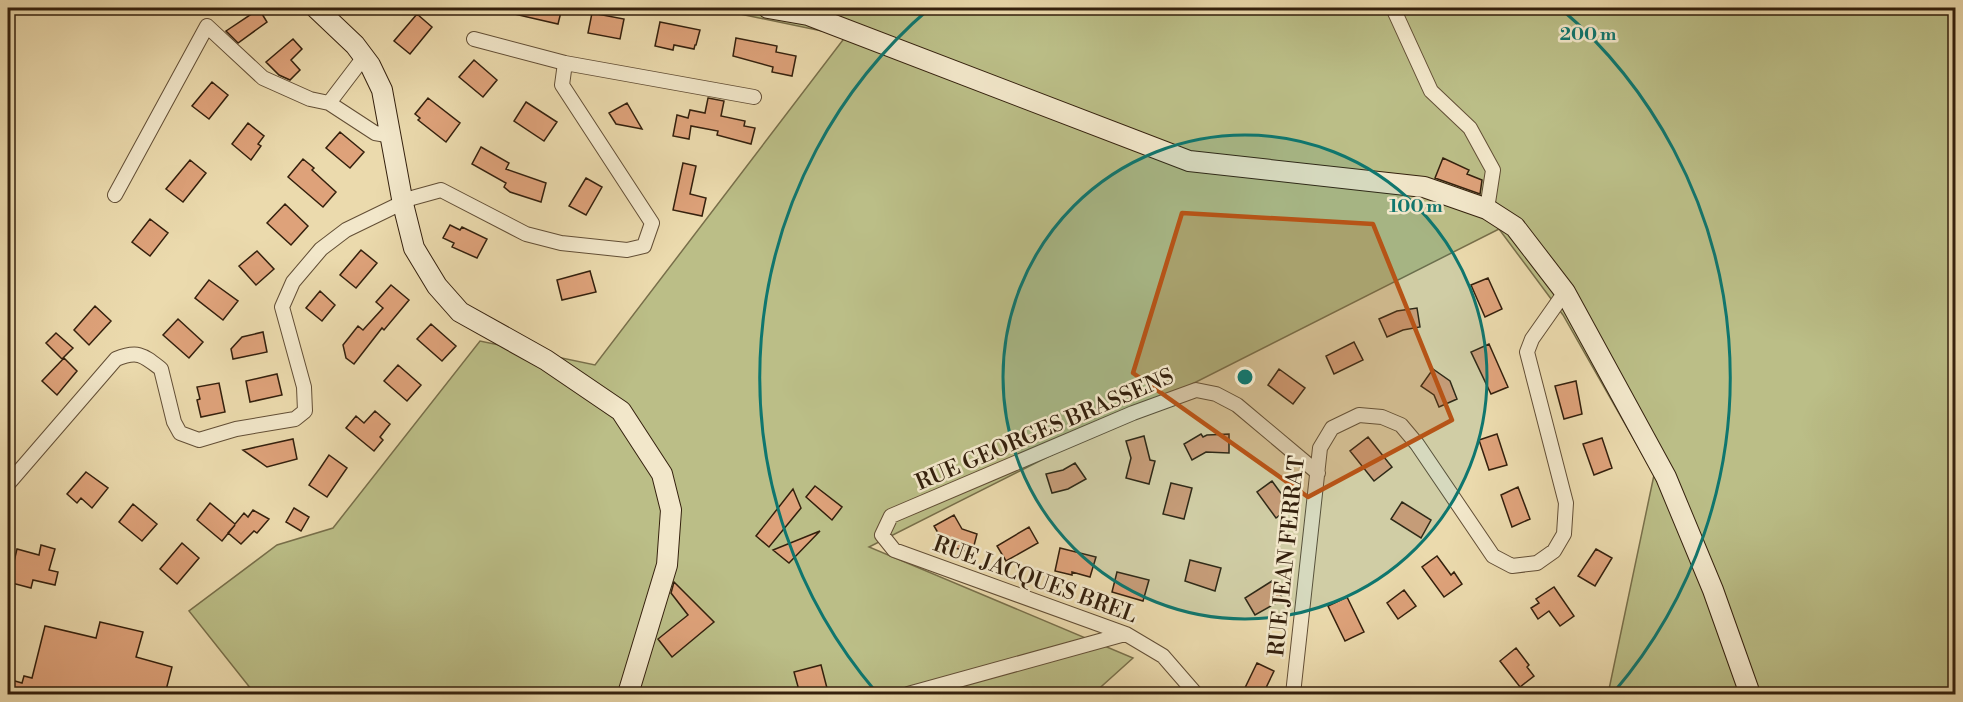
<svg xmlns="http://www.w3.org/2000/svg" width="1963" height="702" font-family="'Libre Bodoni',serif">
  <rect width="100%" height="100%" fill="#ebdaad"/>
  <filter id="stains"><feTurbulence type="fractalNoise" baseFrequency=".00333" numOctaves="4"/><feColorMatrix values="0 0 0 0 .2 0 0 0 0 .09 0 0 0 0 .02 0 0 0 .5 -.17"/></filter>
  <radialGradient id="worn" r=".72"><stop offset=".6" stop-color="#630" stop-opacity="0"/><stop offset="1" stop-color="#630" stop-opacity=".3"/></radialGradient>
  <!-- green -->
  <path fill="#bbbe87" stroke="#786f4a" stroke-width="1.5" d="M711,8H1955V694H1608L1654,475L1563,315L1499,229L869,547L1133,658L1093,694H255L189,611L277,545L333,528L480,341L595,365L846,36Z"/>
  <!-- building -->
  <path fill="#dea27a" stroke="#34200d" stroke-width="1.5" d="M514,8H562L558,24L514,14Z
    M259,9L267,22L238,43L226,31Z
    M592,13L624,19L620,39L588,33Z
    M417,14L432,27L410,54L394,41Z
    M660,22L700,30L696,45H695L694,49L674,45L673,50L655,46Z
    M736,38L777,46L776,52L796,56L792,76L772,72L773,67L733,56Z
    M293,39L302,49L291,60L300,70L290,80L279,75L266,62Z
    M474,60L497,80L483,97L459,77Z
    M212,82L228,95L209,119L192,106Z
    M428,98L460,123L446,142L418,120L420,118L415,114Z
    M708,98L724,101L721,116L745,121L744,126L755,128L751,144L717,135L718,131L691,126L689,139L673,136L677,115L688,118L690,110L705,113Z
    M526,102L557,122L544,141L514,121Z
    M627,103L642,129L616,124L609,113Z
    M248,123L264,136L258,144L261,146L251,160L232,144Z
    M340,132L364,152L350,168L326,148Z
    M481,147L509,163L506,169L546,183L541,202L510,192L504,187L506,183L472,164Z
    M1443,158L1469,170L1467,174L1482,180L1480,194L1435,178Z
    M303,159L314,168L312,170L336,192L323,207L288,177Z
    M190,160L206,173L183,202L166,189Z
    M683,163L696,166L690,194L706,198L702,216L673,210Z
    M586,178L602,187L586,215L569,206Z
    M285,204L308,226L291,245L267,223Z
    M150,219L168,233L150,256L132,242Z
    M450,225L460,230L462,227L487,239L477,258L452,247L454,243L443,238Z
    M361,250L377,263L356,288L340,275Z
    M257,251L274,269L256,285L239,266Z
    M590,271L596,292L562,300L557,280Z
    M1488,278L1502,309L1485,317L1471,285Z
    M209,280L238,301L223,320L195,298Z
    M391,285L409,300L384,330L382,328L354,364L346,358L343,345L358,326L363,330L383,308L376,302Z
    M320,291L335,305L322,321L306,308Z
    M95,306L111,321L89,345L74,330Z
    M1417,308L1420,327L1403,330L1387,337L1379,319L1397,311Z
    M178,319L203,342L189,358L163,335Z
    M431,324L456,346L442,361L417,339Z
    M263,332L267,352L233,359L231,349L242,337Z
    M56,333L73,348L62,359L46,343Z
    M1354,342L1363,360L1334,374L1326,356Z
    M1489,344L1508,387L1491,394L1471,352Z
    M64,358L77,371L57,395L42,381Z
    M398,365L421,385L407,401L384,381Z
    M1279,369L1305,388L1293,404L1268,385Z
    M1433,369L1450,381L1457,399L1439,407L1434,395L1421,386Z
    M277,374L282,395L250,402L246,381Z
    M1576,381L1582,414L1564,419L1555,386Z
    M219,383L225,412L201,417L197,400L200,399L197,387Z
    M375,411L390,424L380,437L383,440L374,451L346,428L356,416L364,423Z
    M1201,434L1203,437L1207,435L1229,434V453L1206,452L1192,460L1184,444Z
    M1497,434L1507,465L1489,470L1479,440Z
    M1144,436L1150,460L1155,461L1149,484L1126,478L1131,458L1126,441Z
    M1368,437L1392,467L1374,481L1350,451Z
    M1602,438L1612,468L1594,475L1583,444Z
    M293,439L297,459L267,467L243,450Z
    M329,455L347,468L327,497L309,485Z
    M1075,463L1086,479L1068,489L1052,493L1046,474L1063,470Z
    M86,472L108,488L92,508L81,498L77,503L67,494Z
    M1272,481L1291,507L1276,518L1257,492Z
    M1171,483L1192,488L1184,519L1163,514Z
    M815,486L842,507L832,520L806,497Z
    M1518,487L1530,519L1512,527L1501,495Z
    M793,489L801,508L769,547L756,536Z
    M1402,502L1431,520L1421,538L1391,519Z
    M210,503L235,524L244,513L248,517L253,510L269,519L257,533L254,531L241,544L228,533L235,525L222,541L197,520Z
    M133,504L157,524L142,541L119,522Z
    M294,508L309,517L301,531L286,522Z
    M954,515L962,529L977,534L972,553L945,545L934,526Z
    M1029,527L1038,543L1006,561L997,546Z
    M820,531L789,563L773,550Z
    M182,543L199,558L177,584L160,569Z
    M41,545L55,549L49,570L58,572L55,585L33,580L31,588L8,582V569L12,570L17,549L39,555Z
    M1060,548L1096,557L1090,577L1072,572V575L1055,571Z
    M1596,549L1612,558L1595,586L1578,576Z
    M1437,556L1451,575L1454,572L1462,584L1444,597L1422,567Z
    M1190,560L1221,568L1215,591L1185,581Z
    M1117,572L1149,580L1143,601L1112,592Z
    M1272,581L1283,599L1255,615L1245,598Z
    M674,582L714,622L672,657L658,639L688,615L671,593Z
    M1554,587L1574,616L1560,626L1549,611L1538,619L1531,608L1539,603L1536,599Z
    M1404,590L1416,606L1398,619L1387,603Z
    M1347,597L1364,632L1345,641L1328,606Z
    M100,622L143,632L136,657L172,667L165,694H8V679L22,683L24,676L32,678L45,626L96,638Z
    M1516,648L1529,665L1527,667L1534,676L1520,687L1500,661Z
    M1257,663L1274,671L1263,694H1242Z
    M821,665L828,692L816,694H800L794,672Z"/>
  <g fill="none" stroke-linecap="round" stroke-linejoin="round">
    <!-- street casing -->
    <g stroke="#624e35" stroke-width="16">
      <path id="street" d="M1393,8L1431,91L1470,128L1493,170L1487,209
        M474,39L565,63L754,97
        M329,103L364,57
        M115,195L207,26L263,78L310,99L329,103L375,133L392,136
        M8,484L116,359C138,350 143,355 161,369L174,422L180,433L199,440L236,429L295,419L305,411L304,387L282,307L293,282L321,249L346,230L412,198L441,190L526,234L561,243L627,250L644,246L652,223L562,85L565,63
        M908,694L1125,634
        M1196,694L1163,656L1126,634L894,550L882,535L891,516L1133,413L1196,390L1216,394L1237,405L1318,473
        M1293,694L1320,448L1332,428L1359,415L1382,417L1401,425L1417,444L1493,556L1512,566L1537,563L1554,551L1564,534L1566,503L1527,352L1532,339L1565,292"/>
    </g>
    <!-- secondary casing -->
    <g stroke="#34200d" stroke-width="22">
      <path id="secondary" d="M316,8L355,45L370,65L382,90L403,204L414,248L437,286L460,312L546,360L621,411L662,474L671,510L667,565L628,694
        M768,8L808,15L1189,161L1424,187L1487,209L1515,227L1565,292L1666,477L1713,590L1750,694"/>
    </g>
    <!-- street -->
    <use href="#street" stroke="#f2e7ca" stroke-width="14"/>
    <!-- secondary -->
    <use href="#secondary" stroke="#f2e7ca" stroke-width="20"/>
  </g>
  <!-- marked area -->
  <path fill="#cd500c" fill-opacity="0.2" stroke="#cd500c" stroke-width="4.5" stroke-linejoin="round" d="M1182,213L1373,224L1452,420L1308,497L1133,373Z"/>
  <!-- distance rings -->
  <circle cx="1245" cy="377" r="242" fill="#0f766e" fill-opacity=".12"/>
  <g fill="none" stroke="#0f766e" stroke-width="3">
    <circle cx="1245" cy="377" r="242"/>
    <path d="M876 692A485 485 0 0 1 930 8M1560 8A485 485 0 0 1 1614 692"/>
  </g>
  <g text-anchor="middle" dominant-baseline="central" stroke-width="5" stroke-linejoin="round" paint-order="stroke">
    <!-- street labels -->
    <g font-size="22" fill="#34200d" stroke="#f2e7ca">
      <text transform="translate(1045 430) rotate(-23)">RUE GEORGES BRASSENS</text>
      <text transform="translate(1287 556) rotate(-84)">RUE JEAN FERRAT</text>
      <text transform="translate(1035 580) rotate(20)">RUE JACQUES BREL</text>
    </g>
  </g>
  <circle cx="1245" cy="377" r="9" fill="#0f766e" stroke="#f2e7ca" stroke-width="3"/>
  <g font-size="18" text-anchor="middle" font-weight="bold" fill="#0f766e" stroke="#f2e7ca" stroke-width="5" stroke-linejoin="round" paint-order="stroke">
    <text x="1588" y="40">200 m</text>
    <text x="1416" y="212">100 m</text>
  </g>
  <!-- margin -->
  <rect width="1963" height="702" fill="none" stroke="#ebdaad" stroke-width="30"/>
  <rect x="9" y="9" width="1945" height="684" fill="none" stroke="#34200d" stroke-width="3"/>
  <rect x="15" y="15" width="1933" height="672" fill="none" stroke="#34200d" stroke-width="1.5"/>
  <rect width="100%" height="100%" filter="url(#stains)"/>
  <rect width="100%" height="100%" fill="url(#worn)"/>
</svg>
